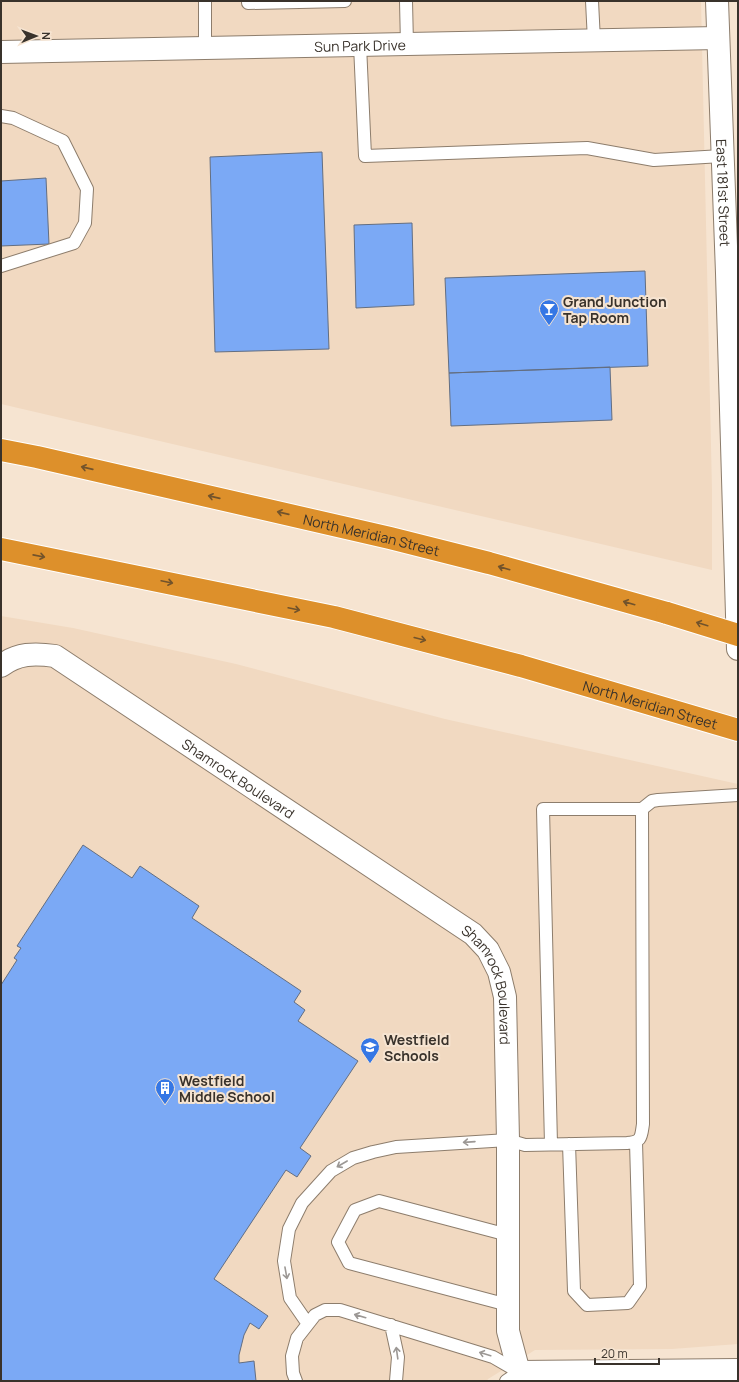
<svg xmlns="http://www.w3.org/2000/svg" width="739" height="1382" font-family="Manrope,sans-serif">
  <rect width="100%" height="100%" fill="#f6e4d1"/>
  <!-- built -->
  <path fill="#f1d9c1" d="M1,1H701L712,490V570L1,404Z
    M1,616L73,628L236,664L445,719L738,784V1344L672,1349L535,1350L488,1379L487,1381H1Z"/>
  <!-- building -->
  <path fill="#7ba9f5" stroke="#636e81" d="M322,152L329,349L215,352L210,157Z
    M46,178L49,244L1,246V181Z
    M412,223L414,305L356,308L354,225Z
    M645,271L648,366L449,373L445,278Z
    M610,367L612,420L451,426L449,373Z
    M83,845L132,878L140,866L199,906L192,918L301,991L294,1002L305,1010L298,1021L358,1061L300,1148L311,1156L297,1177L286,1170L214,1279L268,1316L259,1329L250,1323L244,1335L239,1355V1363L254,1361L256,1381H1V985L17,960L14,958L21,948L17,946Z"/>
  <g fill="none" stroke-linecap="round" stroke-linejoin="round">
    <!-- service casing -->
    <g stroke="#8d7d6c" stroke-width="14">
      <path id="service" d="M205,1V48
        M406,1L407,45
        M592,1L594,41
        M248,3L345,1
        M360,45L365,156L587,148L654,160L722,156
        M1,116L13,118L63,141L87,189L85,223L74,243L1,266
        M642,809L652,801L658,800L738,795
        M569,1144L574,1291L587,1305L628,1303L640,1286L636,1142
        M508,1305L349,1263L338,1242L355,1210L379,1201L508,1235
        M308,1324L290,1298L284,1261L289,1229L302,1203L331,1171L353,1158L373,1152L396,1147L508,1140L525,1145L627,1143C642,1142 641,1137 643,1124L642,809H543L551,1144
        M391,1325L398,1357L396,1381
        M296,1381L293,1373L292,1356L297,1338L315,1315L325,1310H340L493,1357L519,1372L506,1381"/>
    </g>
    <!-- minor casing -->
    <g stroke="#8d7d6c" stroke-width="24">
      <g id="minor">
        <path id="s1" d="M717,1L727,273L738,649"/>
        <path id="s2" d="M1,52L718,38"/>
        <path id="s3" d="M1,666C17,653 35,653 55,656L473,934L488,950L499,972L505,997L508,1140V1331L519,1372L738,1370"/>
      </g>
    </g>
    <!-- motorway casing -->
    <g stroke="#fff" stroke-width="24">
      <g id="motorway">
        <path id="s4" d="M1,450L37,457L390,538L489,563L667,613"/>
        <path id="s5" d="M1,549L334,617L521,666L738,730"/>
      </g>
    </g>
    <!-- service -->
    <use href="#service" stroke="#fff" stroke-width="12"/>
    <!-- minor -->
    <use href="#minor" stroke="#fff" stroke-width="22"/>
    <!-- motorway -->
    <use href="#motorway" stroke="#dd902b" stroke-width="22"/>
    <!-- motorway-bridge casing -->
    <g stroke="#fff" stroke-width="24" stroke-linecap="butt">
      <path id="motorway-bridge" d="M667,613L738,635"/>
    </g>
    <!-- motorway-bridge -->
    <use href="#motorway-bridge" stroke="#dd902b" stroke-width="22"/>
  </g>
  <!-- one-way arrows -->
  <defs><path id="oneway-shaft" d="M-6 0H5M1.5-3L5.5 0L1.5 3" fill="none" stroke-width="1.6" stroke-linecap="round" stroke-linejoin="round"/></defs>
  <g stroke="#72532b">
    <use href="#oneway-shaft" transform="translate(87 468) rotate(-167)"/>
    <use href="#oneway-shaft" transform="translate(214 497) rotate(-167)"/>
    <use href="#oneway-shaft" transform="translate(283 513) rotate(-167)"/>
    <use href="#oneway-shaft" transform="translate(39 556) rotate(11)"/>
    <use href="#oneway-shaft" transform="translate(504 568) rotate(-164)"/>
    <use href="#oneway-shaft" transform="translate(167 582) rotate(12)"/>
    <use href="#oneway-shaft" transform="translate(629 603) rotate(-164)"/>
    <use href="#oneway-shaft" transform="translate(294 609) rotate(12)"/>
    <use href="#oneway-shaft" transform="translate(702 624) rotate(-163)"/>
    <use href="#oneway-shaft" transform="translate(420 639) rotate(14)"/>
  </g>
  <g stroke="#9c9895">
    <use href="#oneway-shaft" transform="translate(469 1142) rotate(176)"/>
    <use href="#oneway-shaft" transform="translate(342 1164) rotate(150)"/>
    <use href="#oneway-shaft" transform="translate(286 1273) rotate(80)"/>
    <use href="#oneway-shaft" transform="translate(360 1316) rotate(-164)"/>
    <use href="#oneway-shaft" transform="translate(397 1353) rotate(-98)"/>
    <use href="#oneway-shaft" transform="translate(485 1354) rotate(-163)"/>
  </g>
  <!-- icons -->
  <defs>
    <g id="bar-pin" transform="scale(1)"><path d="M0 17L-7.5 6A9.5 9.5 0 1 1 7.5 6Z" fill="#3577e5" stroke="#f6e4d1"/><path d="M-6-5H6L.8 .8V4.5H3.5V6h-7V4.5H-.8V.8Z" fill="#fff"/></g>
    <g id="school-pin" transform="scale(1)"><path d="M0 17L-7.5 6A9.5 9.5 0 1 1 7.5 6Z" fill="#3577e5" stroke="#f6e4d1"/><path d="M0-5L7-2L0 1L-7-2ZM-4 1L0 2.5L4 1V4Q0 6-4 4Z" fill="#fff"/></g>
    <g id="building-pin" transform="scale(1)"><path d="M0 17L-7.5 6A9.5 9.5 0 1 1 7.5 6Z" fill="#3577e5" stroke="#f6e4d1"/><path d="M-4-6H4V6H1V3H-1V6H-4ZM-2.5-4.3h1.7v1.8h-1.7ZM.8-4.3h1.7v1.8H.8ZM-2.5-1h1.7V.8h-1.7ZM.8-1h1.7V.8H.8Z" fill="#fff"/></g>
  </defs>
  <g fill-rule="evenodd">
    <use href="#bar-pin" x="549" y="309"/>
    <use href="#school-pin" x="370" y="1047"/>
    <use href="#building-pin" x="165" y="1088"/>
  </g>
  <g text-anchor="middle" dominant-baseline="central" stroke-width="4" stroke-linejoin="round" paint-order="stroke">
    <!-- street labels -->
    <g font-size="14" fill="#39322b" stroke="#f6e4d1">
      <text stroke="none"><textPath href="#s2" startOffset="359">Sun Park Drive</textPath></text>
      <text stroke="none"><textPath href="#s1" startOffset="192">East 181st Street</textPath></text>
      <text stroke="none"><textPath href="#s4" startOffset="380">North Meridian Street</textPath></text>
      <text stroke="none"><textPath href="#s5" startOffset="668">North Meridian Street</textPath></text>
      <text stroke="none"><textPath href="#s3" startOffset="277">Shamrock Boulevard</textPath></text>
      <text stroke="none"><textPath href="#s3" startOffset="613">Shamrock Boulevard</textPath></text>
    </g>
    <!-- poi labels -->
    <g font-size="14" font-weight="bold" fill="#39322b" stroke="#f6e4d1" text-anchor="start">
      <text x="563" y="301">Grand Junction<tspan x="563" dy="16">Tap Room</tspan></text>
      <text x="384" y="1039">Westfield<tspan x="384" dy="16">Schools</tspan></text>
      <text x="179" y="1080">Westfield<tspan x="179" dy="16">Middle School</tspan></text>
    </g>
  </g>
  <!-- border -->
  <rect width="739" height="1382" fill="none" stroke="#39322b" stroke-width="4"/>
  <!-- north arrow -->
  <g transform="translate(36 36) rotate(89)" stroke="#f6e4d1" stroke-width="3" paint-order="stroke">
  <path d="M0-3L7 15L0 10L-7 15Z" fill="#39322b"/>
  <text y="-6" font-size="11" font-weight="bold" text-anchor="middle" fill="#39322b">N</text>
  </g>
  <!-- scale -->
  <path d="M595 1358v6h64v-6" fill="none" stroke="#39322b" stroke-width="2"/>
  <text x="601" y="1358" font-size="12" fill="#39322b" stroke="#f6e4d1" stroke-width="3" paint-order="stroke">20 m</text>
</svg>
